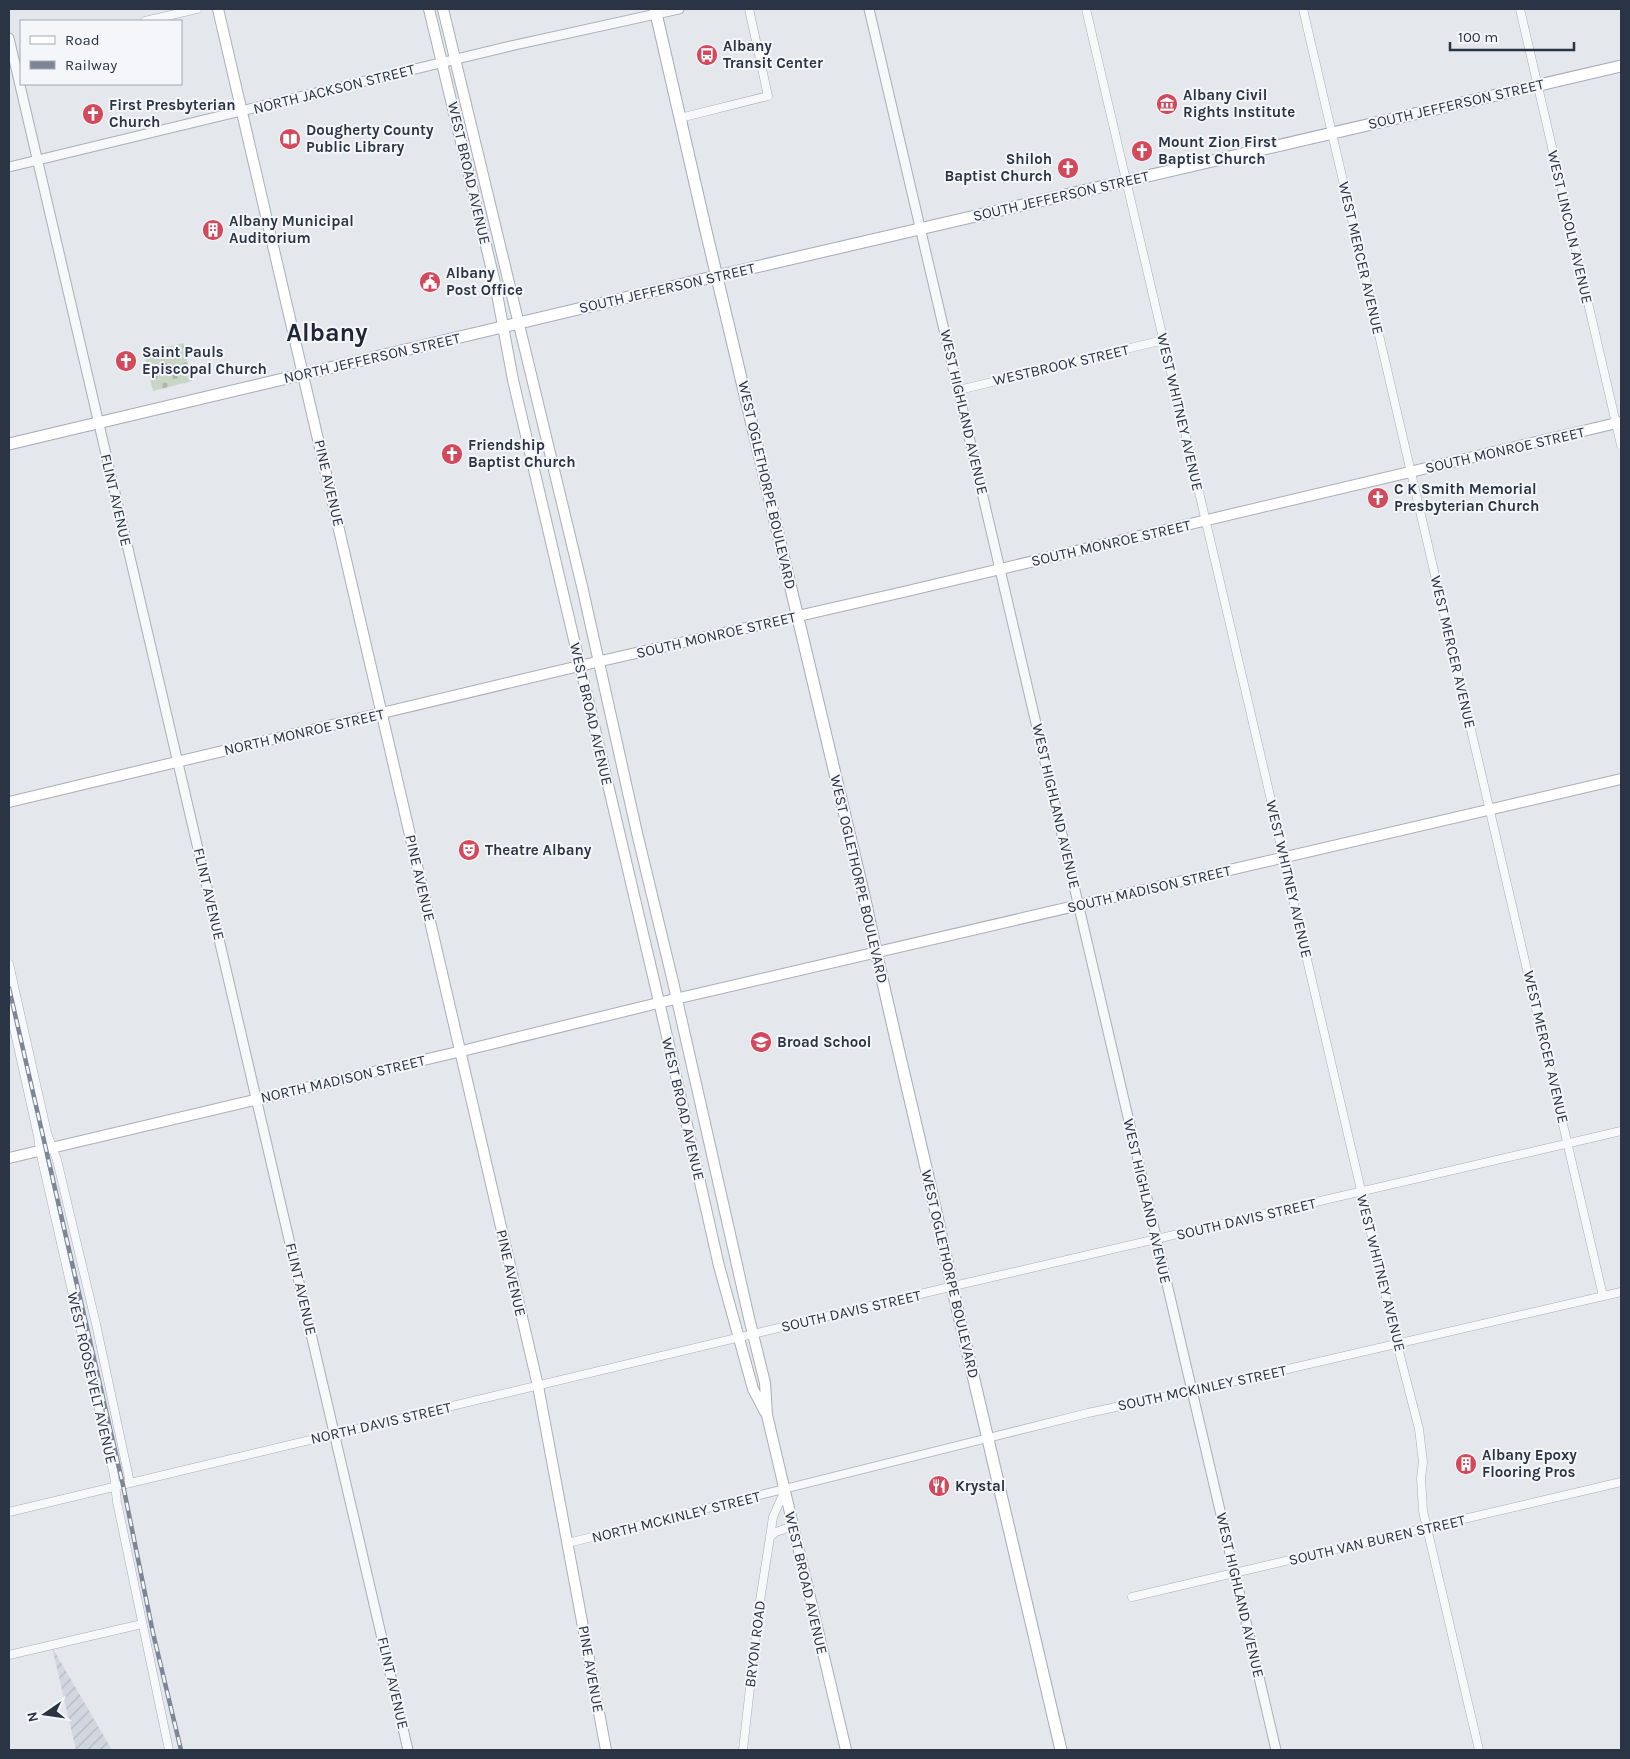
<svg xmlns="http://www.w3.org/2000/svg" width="1630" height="1759" font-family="Karla,sans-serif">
  <defs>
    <pattern id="industrial-furrows" width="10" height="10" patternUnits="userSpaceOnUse" patternTransform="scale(1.25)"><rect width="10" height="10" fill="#d2d6de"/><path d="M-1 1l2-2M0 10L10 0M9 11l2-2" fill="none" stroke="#b4b8c0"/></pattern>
    <pattern id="cemetery-stones" width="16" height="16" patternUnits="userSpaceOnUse" patternTransform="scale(1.25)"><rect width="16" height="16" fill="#c9d6c5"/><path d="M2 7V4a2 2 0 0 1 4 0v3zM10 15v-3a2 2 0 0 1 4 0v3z" fill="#adb8ab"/></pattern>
  </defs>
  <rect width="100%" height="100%" fill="#e4e7ec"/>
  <!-- industrial -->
  <path fill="url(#industrial-furrows)" d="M52,1647L112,1750H76Z"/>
  <!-- cemetery -->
  <path fill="url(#cemetery-stones)" d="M183,343L192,381L153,391L144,353Z"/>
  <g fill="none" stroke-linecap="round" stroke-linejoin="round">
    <!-- minor casing -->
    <g stroke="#a9aeb7" stroke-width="9">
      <path id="minor" d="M1086,9L1271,800L1283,857L1397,1344L1419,1429L1423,1462L1421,1478L1423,1511L1479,1750
        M1303,9L1603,1296
        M1520,9L1621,445
        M145,21L197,9
        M680,118L768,96L749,9
        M959,390L1163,340
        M9,964L47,1133L57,1160L96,1324L130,1483
        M9,1006L38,1136L40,1151L114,1475L117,1502L169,1750
        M9,1512L958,1285L1621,1131
        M770,1537L776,1532L793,1526
        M568,1543L1088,1413L1210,1387L1621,1292
        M1132,1597L1621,1482
        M9,1655L142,1624
        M743,1750L759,1607L770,1537L773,1517L785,1490"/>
    </g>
    <!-- tertiary casing -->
    <g stroke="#a9aeb7" stroke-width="11">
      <path id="tertiary" d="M869,9L1276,1750
        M9,38L408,1750
        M9,167L515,45L679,9"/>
    </g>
    <!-- secondary casing -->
    <g stroke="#a9aeb7" stroke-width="12">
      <path id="secondary" d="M218,9L538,1386L606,1750
        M429,9L495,283L513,380L664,1023L719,1266L753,1389L765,1412
        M443,9L582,586L637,833L673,982L749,1318L765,1383L767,1415L846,1750
        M9,802L579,666L899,593L1621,422
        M9,1158L466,1050L658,1003L1621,779"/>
    </g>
    <!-- primary casing -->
    <g stroke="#a3abb8" stroke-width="13">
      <path id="primary" d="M655,9L706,231L866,904C892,1032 926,1158 952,1286L1061,1750
        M9,444L717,276L1621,66"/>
    </g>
    <!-- minor -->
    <use href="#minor" stroke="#f7f8fa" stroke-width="8"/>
    <!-- tertiary -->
    <use href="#tertiary" stroke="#f7f8fa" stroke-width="9"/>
    <!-- secondary -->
    <use href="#secondary" stroke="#fff" stroke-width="10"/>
    <!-- primary -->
    <use href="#primary" stroke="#fff" stroke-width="11"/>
    <!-- rail casing -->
    <g stroke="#7d8696" stroke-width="4.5">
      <path id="rail" d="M9,988L123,1485L153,1633L181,1750"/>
    </g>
    <!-- rail -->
    <use href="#rail" stroke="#f4f6f9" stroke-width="2.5" stroke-dasharray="8" stroke-linecap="butt"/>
  </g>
  <!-- icons -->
  <defs>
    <g id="bus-disc" transform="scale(1.125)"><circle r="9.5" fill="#d1495b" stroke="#f4f6f9"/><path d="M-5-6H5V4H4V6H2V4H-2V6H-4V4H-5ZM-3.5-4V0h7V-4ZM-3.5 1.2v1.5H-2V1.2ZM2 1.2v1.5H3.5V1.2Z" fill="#fff"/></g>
    <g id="museum-disc" transform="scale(1.125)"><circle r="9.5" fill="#d1495b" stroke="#f4f6f9"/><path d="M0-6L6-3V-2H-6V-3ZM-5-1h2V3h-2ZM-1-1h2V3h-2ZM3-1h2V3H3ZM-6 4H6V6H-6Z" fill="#fff"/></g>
    <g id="church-disc" transform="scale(1.125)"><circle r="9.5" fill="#d1495b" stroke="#f4f6f9"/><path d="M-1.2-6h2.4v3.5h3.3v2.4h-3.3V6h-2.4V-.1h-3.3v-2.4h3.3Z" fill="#fff"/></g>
    <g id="library-disc" transform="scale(1.125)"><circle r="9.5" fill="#d1495b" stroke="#f4f6f9"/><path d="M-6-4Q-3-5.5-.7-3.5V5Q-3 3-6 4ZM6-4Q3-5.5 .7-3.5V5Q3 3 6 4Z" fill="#fff"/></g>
    <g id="building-disc" transform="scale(1.125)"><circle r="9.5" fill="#d1495b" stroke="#f4f6f9"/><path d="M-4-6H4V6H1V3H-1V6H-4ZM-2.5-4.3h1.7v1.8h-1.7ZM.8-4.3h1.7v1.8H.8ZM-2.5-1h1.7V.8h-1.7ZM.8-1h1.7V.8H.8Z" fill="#fff"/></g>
    <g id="civic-disc" transform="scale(1.125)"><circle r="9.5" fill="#d1495b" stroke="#f4f6f9"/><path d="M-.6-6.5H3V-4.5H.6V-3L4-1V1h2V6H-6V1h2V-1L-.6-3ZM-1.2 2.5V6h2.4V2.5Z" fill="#fff"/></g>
    <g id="theatre-disc" transform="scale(1.125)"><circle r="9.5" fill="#d1495b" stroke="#f4f6f9"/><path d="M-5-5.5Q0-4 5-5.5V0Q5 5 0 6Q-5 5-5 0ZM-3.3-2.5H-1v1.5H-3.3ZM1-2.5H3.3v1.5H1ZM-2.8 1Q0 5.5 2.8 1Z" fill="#fff"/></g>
    <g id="school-disc" transform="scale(1.125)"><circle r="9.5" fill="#d1495b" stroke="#f4f6f9"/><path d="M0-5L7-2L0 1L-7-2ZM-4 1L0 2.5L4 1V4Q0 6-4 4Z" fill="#fff"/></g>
    <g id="restaurant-disc" transform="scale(1.125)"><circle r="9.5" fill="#d1495b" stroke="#f4f6f9"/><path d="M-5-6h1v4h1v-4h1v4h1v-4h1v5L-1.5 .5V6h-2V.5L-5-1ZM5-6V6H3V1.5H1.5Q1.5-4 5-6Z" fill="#fff"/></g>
  </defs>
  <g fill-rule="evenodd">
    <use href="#bus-disc" x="707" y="55"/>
    <use href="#museum-disc" x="1167" y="104"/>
    <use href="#church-disc" x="93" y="114"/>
    <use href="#library-disc" x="290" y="139"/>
    <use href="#church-disc" x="1142" y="151"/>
    <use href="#church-disc" x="1068" y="168"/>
    <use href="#building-disc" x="213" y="230"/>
    <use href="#civic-disc" x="430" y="282"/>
    <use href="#church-disc" x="126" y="361"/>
    <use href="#church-disc" x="452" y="454"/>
    <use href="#church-disc" x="1378" y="498"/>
    <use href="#theatre-disc" x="469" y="850"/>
    <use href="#school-disc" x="761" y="1042"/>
    <use href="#building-disc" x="1466" y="1464"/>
    <use href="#restaurant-disc" x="939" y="1486"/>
  </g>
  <g text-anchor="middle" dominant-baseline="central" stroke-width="4" stroke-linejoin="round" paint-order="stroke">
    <!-- poi labels -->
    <g font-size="15" font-weight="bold" fill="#2b3445" stroke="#f4f6f9" text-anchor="start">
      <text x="723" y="46">Albany<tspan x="723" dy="17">Transit Center</tspan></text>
      <text x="1183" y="95">Albany Civil<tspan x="1183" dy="17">Rights Institute</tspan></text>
      <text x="109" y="105">First Presbyterian<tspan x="109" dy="17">Church</tspan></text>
      <text x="306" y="130">Dougherty County<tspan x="306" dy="17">Public Library</tspan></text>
      <text x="1158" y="142">Mount Zion First<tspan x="1158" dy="17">Baptist Church</tspan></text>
      <text x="1052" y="159" text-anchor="end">Shiloh<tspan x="1052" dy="17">Baptist Church</tspan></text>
      <text x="229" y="221">Albany Municipal<tspan x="229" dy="17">Auditorium</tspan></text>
      <text x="446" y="273">Albany<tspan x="446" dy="17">Post Office</tspan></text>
      <text x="142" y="352">Saint Pauls<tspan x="142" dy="17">Episcopal Church</tspan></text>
      <text x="468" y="445">Friendship<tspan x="468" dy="17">Baptist Church</tspan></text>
      <text x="1394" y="489">C K Smith Memorial<tspan x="1394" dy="17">Presbyterian Church</tspan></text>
      <text x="485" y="850">Theatre Albany</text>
      <text x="777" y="1042">Broad School</text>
      <text x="1482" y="1455">Albany Epoxy<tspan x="1482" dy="17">Flooring Pros</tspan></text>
      <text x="955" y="1486">Krystal</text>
    </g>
    <!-- street labels -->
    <g font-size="15" fill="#2b3445" stroke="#f4f6f9">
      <text transform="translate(334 89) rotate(-14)">NORTH JACKSON STREET</text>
      <text transform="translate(1456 104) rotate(-13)">SOUTH JEFFERSON STREET</text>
      <text transform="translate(469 173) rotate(77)">WEST BROAD AVENUE</text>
      <text transform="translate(1061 196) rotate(-13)">SOUTH JEFFERSON STREET</text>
      <text transform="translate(1570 227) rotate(77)">WEST LINCOLN AVENUE</text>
      <text transform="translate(1361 258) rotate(77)">WEST MERCER AVENUE</text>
      <text transform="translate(667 288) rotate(-13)">SOUTH JEFFERSON STREET</text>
      <text transform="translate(372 358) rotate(-13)">NORTH JEFFERSON STREET</text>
      <text transform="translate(1061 365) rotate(-13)">WESTBROOK STREET</text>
      <text transform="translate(964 412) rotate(77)">WEST HIGHLAND AVENUE</text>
      <text transform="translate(1180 412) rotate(77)">WEST WHITNEY AVENUE</text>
      <text transform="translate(1505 450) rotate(-13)">SOUTH MONROE STREET</text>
      <text transform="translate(329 483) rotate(77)">PINE AVENUE</text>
      <text transform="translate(767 485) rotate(77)">WEST OGLETHORPE BOULEVARD</text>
      <text transform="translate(116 500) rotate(77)">FLINT AVENUE</text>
      <text transform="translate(1111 543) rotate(-13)">SOUTH MONROE STREET</text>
      <text transform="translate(716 635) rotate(-13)">SOUTH MONROE STREET</text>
      <text transform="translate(1453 652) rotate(77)">WEST MERCER AVENUE</text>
      <text transform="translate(591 714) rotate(77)">WEST BROAD AVENUE</text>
      <text transform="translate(304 732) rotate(-13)">NORTH MONROE STREET</text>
      <text transform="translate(1056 806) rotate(77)">WEST HIGHLAND AVENUE</text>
      <text transform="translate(420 878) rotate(77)">PINE AVENUE</text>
      <text transform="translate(859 879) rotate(77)">WEST OGLETHORPE BOULEVARD</text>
      <text transform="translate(1289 879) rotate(77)">WEST WHITNEY AVENUE</text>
      <text transform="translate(1149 889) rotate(-13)">SOUTH MADISON STREET</text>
      <text transform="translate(209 894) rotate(77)">FLINT AVENUE</text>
      <text transform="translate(1546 1047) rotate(77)">WEST MERCER AVENUE</text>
      <text transform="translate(343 1079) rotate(-13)">NORTH MADISON STREET</text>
      <text transform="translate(683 1109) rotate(77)">WEST BROAD AVENUE</text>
      <text transform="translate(1147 1201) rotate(77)">WEST HIGHLAND AVENUE</text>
      <text transform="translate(1246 1219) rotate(-13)">SOUTH DAVIS STREET</text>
      <text transform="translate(511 1273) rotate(77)">PINE AVENUE</text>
      <text transform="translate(1381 1273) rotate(76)">WEST WHITNEY AVENUE</text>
      <text transform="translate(950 1274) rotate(77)">WEST OGLETHORPE BOULEVARD</text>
      <text transform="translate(301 1289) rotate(77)">FLINT AVENUE</text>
      <text transform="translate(851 1311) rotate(-13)">SOUTH DAVIS STREET</text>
      <text transform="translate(92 1378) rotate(77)">WEST ROOSEVELT AVENUE</text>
      <text transform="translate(1202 1388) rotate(-12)">SOUTH MCKINLEY STREET</text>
      <text transform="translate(381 1423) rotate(-13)">NORTH DAVIS STREET</text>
      <text transform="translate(676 1517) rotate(-14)">NORTH MCKINLEY STREET</text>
      <text transform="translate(1377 1540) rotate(-13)">SOUTH VAN BUREN STREET</text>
      <text transform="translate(806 1583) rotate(77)">WEST BROAD AVENUE</text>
      <text transform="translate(1240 1595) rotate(77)">WEST HIGHLAND AVENUE</text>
      <text transform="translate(755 1644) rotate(-83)">BRYON ROAD</text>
      <text transform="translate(591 1669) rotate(80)">PINE AVENUE</text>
      <text transform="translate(393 1683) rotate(77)">FLINT AVENUE</text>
    </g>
    <!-- town labels -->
    <g font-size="25" font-weight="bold" fill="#1d2536" stroke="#f4f6f9">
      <text x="327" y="332">Albany</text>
    </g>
  </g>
  <!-- border -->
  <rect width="1630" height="1759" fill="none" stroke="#2b3445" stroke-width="20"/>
  <!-- legend -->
  <rect x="20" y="20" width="162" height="65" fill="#f4f6f9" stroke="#a4a8b1"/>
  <rect x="30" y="36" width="25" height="8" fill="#ffffff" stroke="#a4a8b1"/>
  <text x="65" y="45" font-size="15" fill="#2b3445">Road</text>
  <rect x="30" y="61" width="25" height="8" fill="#7d8696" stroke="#a4a8b1"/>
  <text x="65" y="70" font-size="15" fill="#2b3445">Railway</text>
  <!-- north arrow -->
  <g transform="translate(45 1714) rotate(257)" stroke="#f4f6f9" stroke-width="4" paint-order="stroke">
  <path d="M0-4L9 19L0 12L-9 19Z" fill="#2b3445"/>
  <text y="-8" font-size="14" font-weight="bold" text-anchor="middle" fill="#2b3445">N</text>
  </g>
  <!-- scale -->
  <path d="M1450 42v8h124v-8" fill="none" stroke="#2b3445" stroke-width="2.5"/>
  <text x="1458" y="42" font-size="15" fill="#2b3445" stroke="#f4f6f9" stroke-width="4" paint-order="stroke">100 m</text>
</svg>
